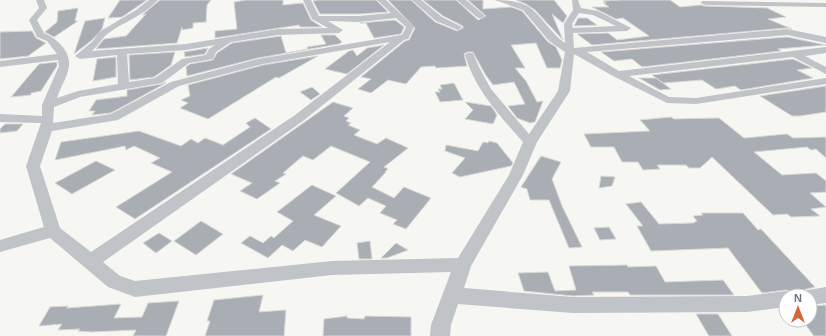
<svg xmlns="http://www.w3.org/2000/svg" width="826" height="336" font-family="Helvetica,sans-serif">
  <rect width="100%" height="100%" fill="#f6f6f3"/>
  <!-- building -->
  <path fill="#a8aeb4" stroke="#d8d8d6" d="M120,0H147L122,17L108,18Z
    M160,0H211L207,5L206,22L193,23V28L182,30V27L177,43L96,49L104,39L126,36L146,14L142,15Z
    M246,0H283V5L303,3L311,20L322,27H300L299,25L215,38V31L237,29L234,2Z
    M318,0H376L388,12L359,14H320L313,1Z
    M388,0H411L435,22L457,31L463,28V26L443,16L423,0H456L478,20L486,16L468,0H483V9L511,7L522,11L548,42L556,47L562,60L560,68H547L536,43L511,45L525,68H515L526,81L537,102L543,101L535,122L530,123L517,118L508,106L525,104L514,82L493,85L485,74L473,52H467L464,54L467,66L436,68L435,66L421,67L406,84L388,80L371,93L358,89L371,79L361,77L405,41L409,40L415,28Z
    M516,0H554L567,16L563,23L552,14L563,40L535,10L526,4Z
    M621,0H670L680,7L701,5L705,6L767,8L786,17L768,19L792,29L787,28L592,45L577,34L608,33L617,40L649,36L623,18L616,19L592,7H609L603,3H606L603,1Z
    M78,8L75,21H78L54,37L45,32L57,22L58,11Z
    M105,18L102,29L92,40L74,54L85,21Z
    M578,18H587L597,25L574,26Z
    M395,20L404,27L401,34L374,38L366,23H360Z
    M32,31L36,38L46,43L28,56L0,59V32Z
    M321,35H335L342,42L339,44L258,58L187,76L186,67L190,64L213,60L217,53L232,43L281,36L286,53L308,49L307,47L326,44Z
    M787,37L826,45L778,49L781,51L642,67L632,59L614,61L601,52Z
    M384,45L347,74L325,69L349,51L353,50L357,56L367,48Z
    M208,48L205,54L185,57L184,52Z
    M175,52L171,65L154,77L130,80L129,55Z
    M318,56L279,78L276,77L208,119L180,108L188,103L181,100L190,96L188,85L263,65Z
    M116,57V77L93,81L97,59Z
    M793,59L812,68L797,70L813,78L741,90L735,86L716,89L702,80L663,83L652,75Z
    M57,62V66L41,91L31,93V95L11,97L39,64Z
    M639,78H656L671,89L660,90Z
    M166,82V83L111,113L92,115L95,111H89L96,100L127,96V90L162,84Z
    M454,83L463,100L440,102L435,92H440L438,89H442L440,85Z
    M826,86V112L800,116H792L760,96Z
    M312,87L320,94L311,100L300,92Z
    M333,102L353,108L344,116L349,118L346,121L351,123L348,125L360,130L354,135L377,144L386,138L408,148L384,167L388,169L385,172H386L372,187L394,198L404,187L431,198L406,229L393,224L397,220L380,213L386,206L368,198L359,206L336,193L370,162L331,146L313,160L303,156L298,160L283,173L286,174L275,181L280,183L257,199L240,191L252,183L231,174Z
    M465,102L491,106L497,115L493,124L465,119L473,110Z
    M671,117L674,119L719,118L744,138L787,134L793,138L826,137V158L816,149L811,150L807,147L754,152L782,175L816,173L826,181V192L810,193L826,207L811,209L820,216L791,217L787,214L773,215L712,157L700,168H689L686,165H657L660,169L643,170L638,162H622L614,147H591L584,134L650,131L640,120Z
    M255,118L271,129L135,219L116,207L172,172L151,163L160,158L134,146L126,150L125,146L55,160L61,142L139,131L181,146L191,139L198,143L205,138L223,145L250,127L246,123Z
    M5,124H23L17,131L0,133V129Z
    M489,141L497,143L513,163L511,166L460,177L452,173L465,158L445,151L446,145L478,151L483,142L488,143Z
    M541,156L561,162L552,179L562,206L582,247L569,248L549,200H530L527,189L521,187Z
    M96,161L115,170L72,194L55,183Z
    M601,176L615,177L612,186L599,188Z
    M312,185L336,196L314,215L341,226L322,247L305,240L293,251L282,245L268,258L241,243L250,236L263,243L271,236L274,238L293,221L277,212Z
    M641,202L659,224L693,223L697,221L693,216L703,215L701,213H743L758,230L761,229L815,287L803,290L800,296H795L793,292L786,290L762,293L728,248L651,251L637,226H643L626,204Z
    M201,221L223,234L196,255L174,241Z
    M609,227L616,239L600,240L594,228Z
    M159,233L172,241L156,253L143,243Z
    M370,241L372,259H359L357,243Z
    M396,243L408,250L387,258H381Z
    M627,265L628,267L656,266L665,282L723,280L734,295H630L628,292H592L594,295L573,296L524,291L518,273L548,272L555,291L576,290L569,266Z
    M263,295L259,312L286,310L284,336H205L210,321H207L214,300Z
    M179,301L166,336H133L136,330L91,332L78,331L80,329L58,330L62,324L39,326L50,307L68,306L67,308L121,304L114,318L142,317L148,303Z
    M826,305V336H814L802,320H810V306Z
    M696,314H718L732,336H709Z
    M347,316V318L364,319L365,316L411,317V336H323L324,319Z"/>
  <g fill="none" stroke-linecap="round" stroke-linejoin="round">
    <!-- minor -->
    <path fill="#c0c3c7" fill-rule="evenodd" d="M36,0H44L47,8L37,20L44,33C56,38 71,51 69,66C68,76 60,88 57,98L78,91L118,84L117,55L80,59L75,56L93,41L99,32L136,10L149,0H158C144,16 122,22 106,35C101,40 97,47 92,51L186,44L278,29L328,28L312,19L303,0H311L319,16H359L391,13L377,0H386L414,27L408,39L404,40L303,121L103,262L120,276L135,281L332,261L458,258L509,175L523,142C500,116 475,90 465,55L467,53H473L479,67L491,89L529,134L558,91L565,52L549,41L523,10L495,0C505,0 521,1 529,7C543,17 550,33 565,43L564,24L573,10L572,0H578L581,8L598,11L631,28L627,31L573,33L574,48L787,29L826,37V43L787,35L587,52L619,71L826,47V53L805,56L826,67V74L793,57L629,76L669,97L696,98L826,78V84L696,104L667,103L613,76L574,54L570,91L537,142L523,175L471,266L464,288L573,297L747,296L786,291L793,293L794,296H786V307L747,312L573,313L458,304L451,325L450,336H430L431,325L451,272L332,275L135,297L108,287L50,238L0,252V240L44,227L26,166L41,123L0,122V114L42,116V105L59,66L58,60L0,67V61L57,54L47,41L37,37L29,20L39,8ZM579,13L593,15L616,26L573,28L572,24ZM396,18L406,27L402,35L258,59L171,82L111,114L53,123L54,107L80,97L162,83L189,63L213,59L216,52L231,42L278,35L339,33L343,30L328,21L359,22ZM390,42L295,115L91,252L60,228L40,166L52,131L118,120L179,86L263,64ZM215,45L209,49L206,55L182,59L155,78L129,82L127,54L186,50Z
      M412,0H421L442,17L462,27L458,30L436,21Z
      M457,0H466L485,16L481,18H478Z
      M702,1L826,3V7L705,5L701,3Z
      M826,287V303L810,305V296H801L803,291Z"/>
  </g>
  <!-- north arrow -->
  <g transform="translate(798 308)"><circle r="19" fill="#ffffff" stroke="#c3c7cd"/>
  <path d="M0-3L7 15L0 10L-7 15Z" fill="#d36737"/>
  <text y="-6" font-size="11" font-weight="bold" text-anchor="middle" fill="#687482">N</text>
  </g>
</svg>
